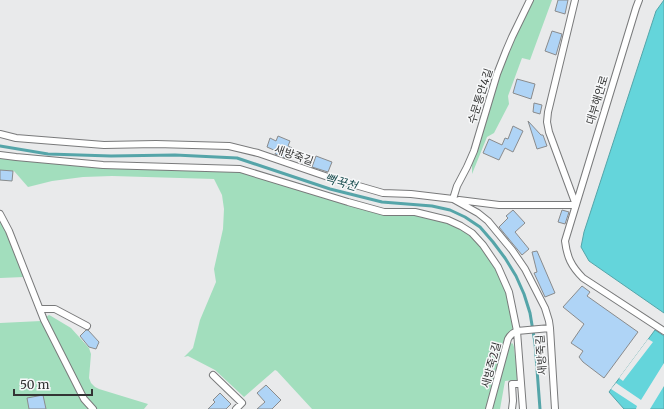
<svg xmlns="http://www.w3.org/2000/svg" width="664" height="409" font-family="Merriweather,'Noto Sans KR',serif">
  <rect width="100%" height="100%" fill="#e9eaeb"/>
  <!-- green -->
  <path fill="#a2debd" d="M533,0H552L530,60L522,58L508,96L509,104L494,133L487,137L472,174V164L496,84L508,52Z
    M0,157L240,171L385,215H416L447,221L471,235L482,246L495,268L507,293L514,327L513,329L509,333L487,409H312L277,371L275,370L244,397L215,370L188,356L184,357L193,348L200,320L216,282L214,269L223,229L224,209L222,195L214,179L112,176L83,177L52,181L28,187L14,171H13L12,181L0,180Z
    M0,220L6,232L24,277L0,278Z
    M49,315L51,316L71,328L89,348L91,354L89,378L91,383L95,387L99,389L148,404L144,409H96L87,400L46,319V317Z
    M41,321L90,409H0V323Z
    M512,343L513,344L514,347L518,380L505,381L500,409H492L508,346Z"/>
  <!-- water -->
  <path fill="#64d5db" stroke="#55a5a9" d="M664,0V313L589,261L581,247L584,232L656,11Z
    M655,330L664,336V409H624L609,392Z"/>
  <!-- pier -->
  <path fill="#e9eaeb" d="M648,339L653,342L623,381L619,378Z
    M664,363V386L650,409H636L637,406L611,389L616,383L641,400Z"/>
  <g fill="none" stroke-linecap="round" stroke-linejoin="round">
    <!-- stream -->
    <path stroke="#55a5a9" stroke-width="3" d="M0,146L48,154L111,156L175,155L237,158L330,189L382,202L432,206L450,210L465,217L480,227L493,242L505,258L516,276L524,294L530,313L535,343L540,409"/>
  </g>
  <!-- building -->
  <path fill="#afd4f6" stroke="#8a8b8c" d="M558,0H568L565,14L555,11Z
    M552,31L562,34L556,55L545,51Z
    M517,79L535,84L531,99L513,93Z
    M534,103L542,105L540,114L533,112Z
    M528,121L541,135H543L547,146L537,149Z
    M513,126L523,131L513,152L505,148L499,160L483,153L489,139L502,145L505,138L508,139Z
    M278,136L290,141L288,146L292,148L288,159L275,154L276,151L267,147L270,138L276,141Z
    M316,156L332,162L328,172L312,167Z
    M0,170L13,171L12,181L0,180Z
    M513,210L525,223L515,232L529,249L522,255L499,227L508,218L506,216Z
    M562,210L569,212L565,224L558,222Z
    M537,251L555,293L545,297L534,273L537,272L532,252Z
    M582,286L590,292L587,296L638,332L604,378L583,362L579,357L583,351L571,343L584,324L563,307Z
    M86,330H88L99,342L96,349L89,347L80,336Z
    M266,385L281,400L272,409H257L265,402L257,393Z
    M220,393L231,404L226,409H208L215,402L213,400Z
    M43,395L46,409H29L27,398Z"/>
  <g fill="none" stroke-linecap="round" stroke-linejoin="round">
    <!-- lane casing -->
    <g stroke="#797a7b" stroke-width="8">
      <path id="lane" d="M639,0L636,8L565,241C567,257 571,266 583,278L664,331
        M0,134L16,138L104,145L156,144L229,146L258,153L331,178L383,193L411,194L453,199L478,213L488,221L512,250L525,269L545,308L549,321L550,328L555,409
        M0,155L16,157L103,165L240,169L348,202L384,212H415L448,220L461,226L472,233L483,245L498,267L509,292L517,331L523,409
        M453,199L457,186L467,167L474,151L497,74L506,51L512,37L530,0
        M459,200L499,205H576L549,132L547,122L548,112L575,0
        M0,214L9,231L44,320L84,399L93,409
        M40,309H55L87,326
        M213,375L242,403L236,409
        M489,409L508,339C510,335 512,333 517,331L550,328
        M512,409L513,401L512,384H521"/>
    </g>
    <!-- lane -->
    <use href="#lane" stroke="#fff" stroke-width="6"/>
  </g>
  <g text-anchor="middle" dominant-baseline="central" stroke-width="3" stroke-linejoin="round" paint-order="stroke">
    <!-- street labels -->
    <g font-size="11" fill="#333434" stroke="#f7f8f9">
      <text transform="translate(480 96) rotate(-72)">수문통안4길</text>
      <text transform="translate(597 100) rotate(-73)">대부해안로</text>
      <text transform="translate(294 155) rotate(19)">새방죽길</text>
      <text transform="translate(541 355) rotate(-94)">새방죽길</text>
      <text transform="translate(491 365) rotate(-75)">새방죽2길</text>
    </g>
    <!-- water labels -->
    <g font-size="12" font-style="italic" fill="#1f5153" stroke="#f7f8f9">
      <text transform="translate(341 182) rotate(16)">뻑꾹천</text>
    </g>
  </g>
  <!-- scale -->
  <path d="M14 389v6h78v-6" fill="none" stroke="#333434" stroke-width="2"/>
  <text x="20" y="389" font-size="12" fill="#333434" stroke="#f7f8f9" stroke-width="3" paint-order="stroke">50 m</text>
</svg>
